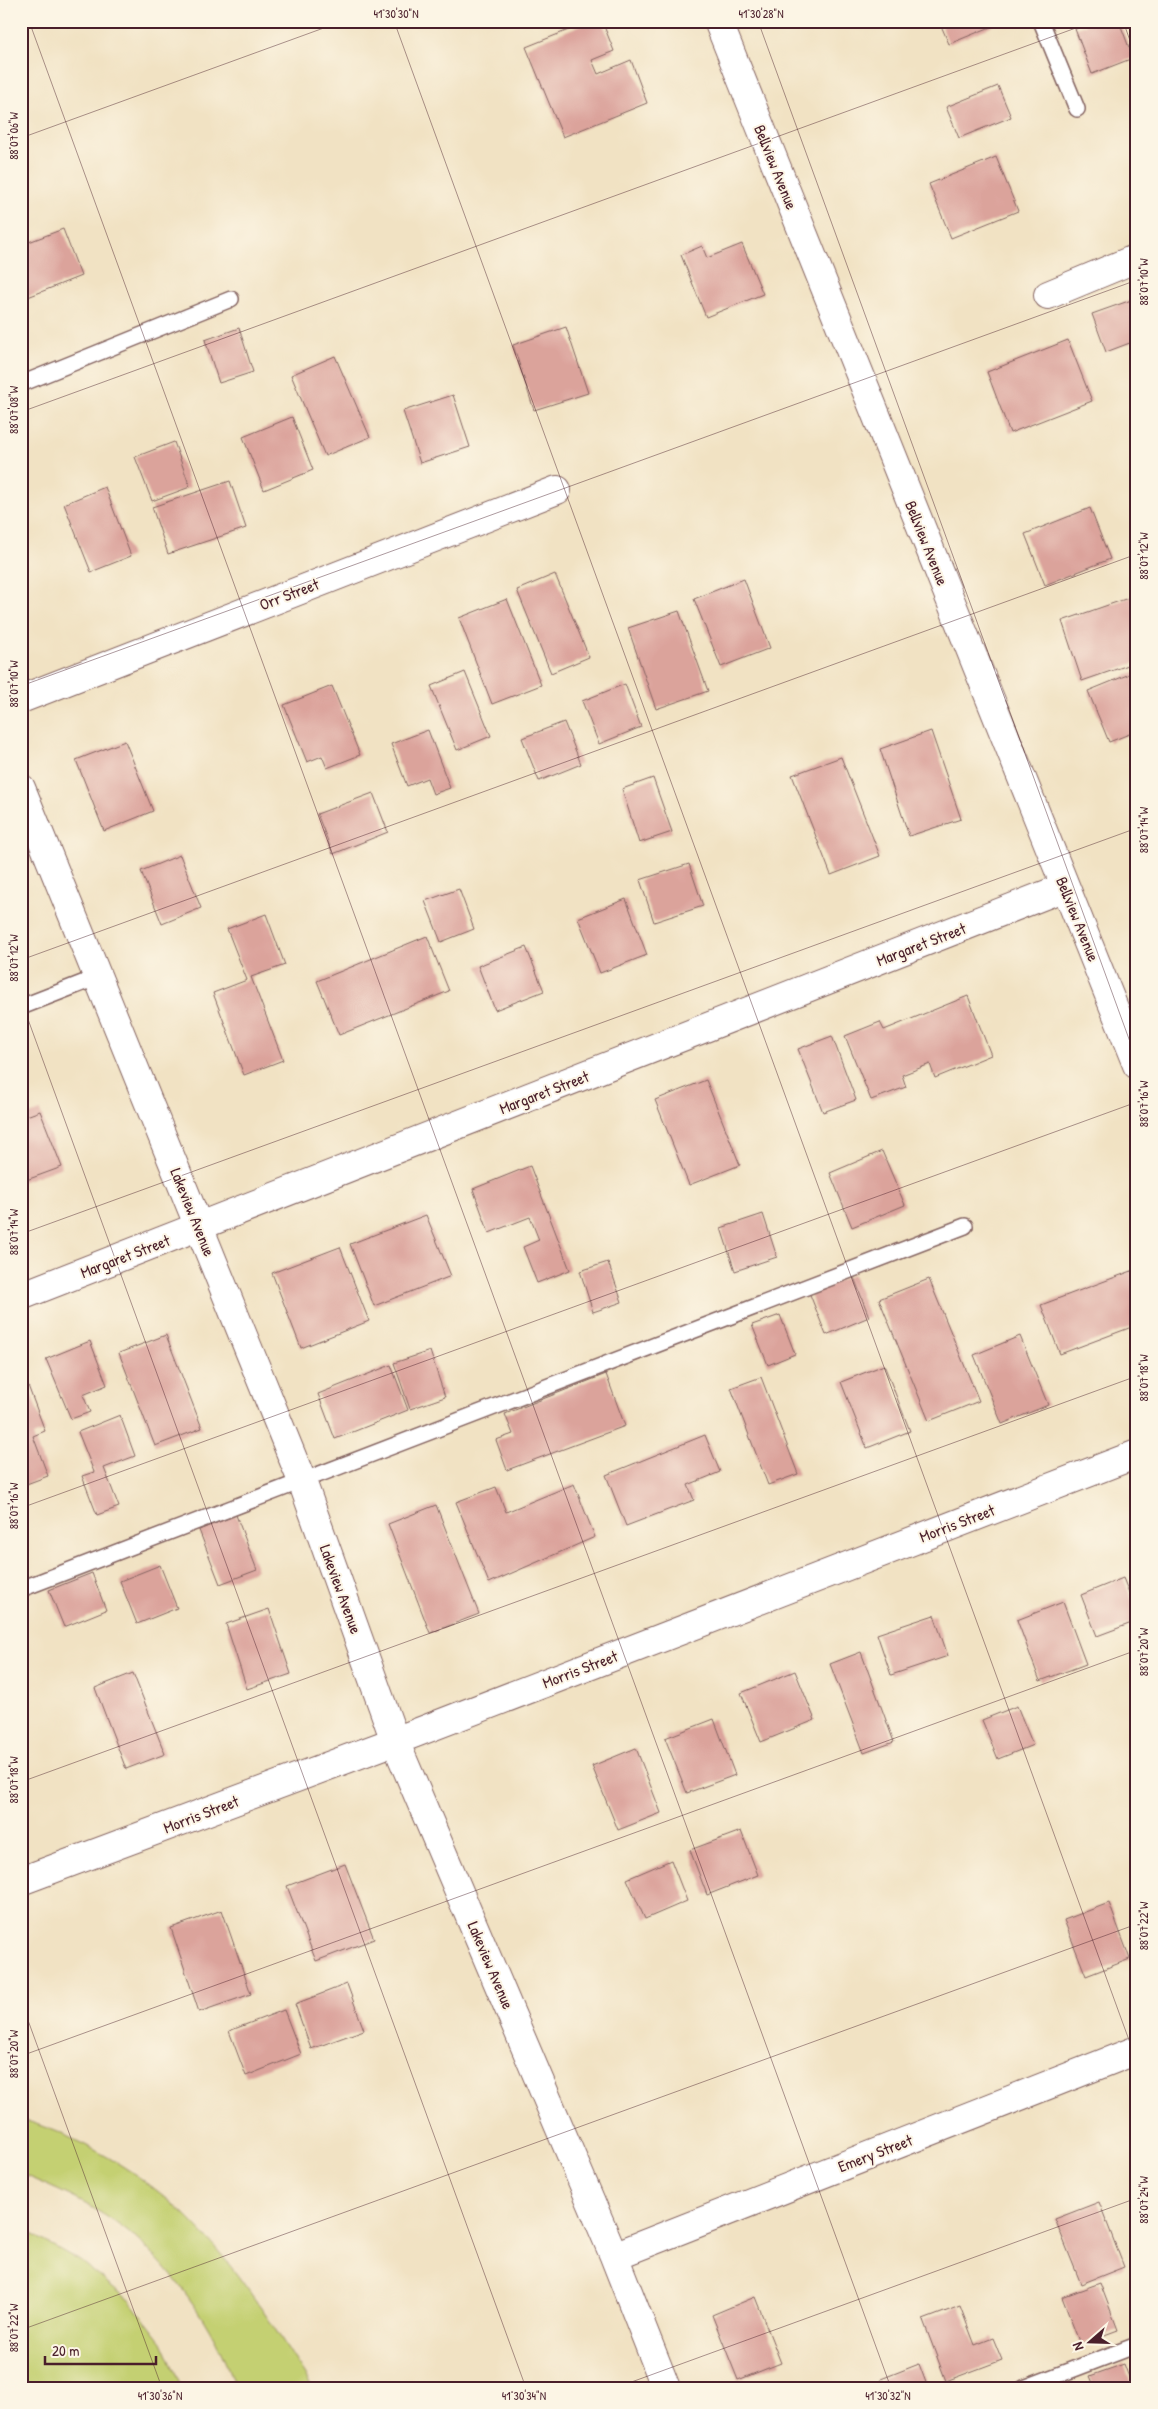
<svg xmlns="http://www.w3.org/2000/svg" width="1158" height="2409" font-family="'Patrick Hand',sans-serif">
  <rect width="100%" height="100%" fill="#fcf5e5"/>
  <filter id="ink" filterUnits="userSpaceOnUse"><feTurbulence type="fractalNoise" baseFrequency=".02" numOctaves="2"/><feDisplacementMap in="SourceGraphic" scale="10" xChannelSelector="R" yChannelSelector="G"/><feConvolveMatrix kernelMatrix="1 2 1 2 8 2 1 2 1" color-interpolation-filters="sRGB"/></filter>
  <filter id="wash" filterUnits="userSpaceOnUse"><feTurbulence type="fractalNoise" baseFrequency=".0096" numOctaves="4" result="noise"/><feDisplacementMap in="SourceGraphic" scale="20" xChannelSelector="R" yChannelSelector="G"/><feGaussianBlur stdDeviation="1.12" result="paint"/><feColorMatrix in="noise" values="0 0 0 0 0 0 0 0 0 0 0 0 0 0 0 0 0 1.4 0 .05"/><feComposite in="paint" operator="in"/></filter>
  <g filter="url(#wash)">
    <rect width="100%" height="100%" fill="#f1e2c3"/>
    <!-- green -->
    <path fill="#c4d072" stroke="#87784e" d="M21,2119C82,2138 141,2172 187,2217C237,2266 275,2329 313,2388H235C217,2329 167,2258 116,2223C87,2202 54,2188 21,2174Z
      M21,2228L80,2261L129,2300L162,2342L182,2388H21Z"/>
    <g id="blocks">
      <!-- building -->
      <path fill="#dba39b" d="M591,21H602L614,51L592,60L598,74L631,60L647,103L563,137L526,47Z
        M939,21H991L993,26L949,44Z
        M1094,21H1119L1133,58L1092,74L1075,29Z
        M998,86L1011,117L959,138L946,107Z
        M996,157L1018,211L951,238L929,184Z
        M63,229L81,276L28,297L21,280V245Z
        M742,244L763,294L706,317L681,255L702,246L707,258Z
        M1137,298V330L1132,331L1135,341L1106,352L1092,314Z
        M566,327L588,393L534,410L513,345Z
        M239,328L253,372L219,383L205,340Z
        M1068,340L1092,401L1010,433L987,372Z
        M335,356L370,437L325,456L291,375Z
        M453,395L470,447L420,463L403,411Z
        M292,417L313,470L264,490L243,437Z
        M174,442L190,487L152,501L135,457Z
        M230,481L246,528L168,554L152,507Z
        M105,487L131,556L91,572L64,504Z
        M1090,508L1110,559L1045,585L1025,534Z
        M555,574L589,657L551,673L517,590Z
        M744,579L770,648L721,667L694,599Z
        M1137,595V662L1082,681L1062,621Z
        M507,599L541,685L492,704L459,618Z
        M679,611L708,691L656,709L628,628Z
        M1137,671V731L1109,742L1088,691Z
        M465,672L491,736L457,750L431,686Z
        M625,684L641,727L599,744L582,701Z
        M332,686L360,755L327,768L322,756L307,762L284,705Z
        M564,722L581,764L539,781L522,738Z
        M428,730L450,788L433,794L427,778L407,786L391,744Z
        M931,731L961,819L909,836L880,749Z
        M125,741L153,811L104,831L76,760Z
        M841,757L880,856L831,875L792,775Z
        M653,778L672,832L639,843L622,789Z
        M373,793L388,832L333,854L317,814Z
        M180,855L201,908L162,924L141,871Z
        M689,864L703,906L654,922L640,880Z
        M459,889L474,929L441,942L425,901Z
        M626,899L647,955L600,973L578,918Z
        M266,914L285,965L251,977L283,1060L244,1075L213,993L247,980L227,929Z
        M427,936L449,991L339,1035L317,981Z
        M526,947L544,991L495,1010L478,966Z
        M968,996L991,1055L935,1078L930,1064L902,1075L906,1087L871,1100L845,1036L880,1022L884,1030Z
        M832,1036L856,1100L823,1112L798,1049Z
        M706,1080L740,1165L689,1185L655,1100Z
        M40,1111L62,1167L21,1182V1118Z
        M882,1151L905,1205L852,1227L830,1173Z
        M530,1166L570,1270L537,1283L523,1247L539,1240L530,1217L489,1233L473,1189Z
        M763,1214L777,1257L735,1271L721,1228Z
        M426,1215L451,1276L374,1306L350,1244Z
        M340,1247L369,1321L301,1348L272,1273Z
        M608,1262L622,1302L593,1312L580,1271Z
        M1137,1269V1325L1060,1354L1041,1305Z
        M853,1275L869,1317L826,1335L809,1292Z
        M929,1279L979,1401L929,1421L879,1299Z
        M780,1315L795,1354L768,1365L752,1325Z
        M166,1335L202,1428L155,1446L119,1353Z
        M1020,1336L1048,1405L1002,1424L974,1355Z
        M90,1341L107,1385L83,1395L90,1412L71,1419L46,1359Z
        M430,1351L445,1397L410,1409L394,1363Z
        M391,1365L408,1410L335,1439L318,1394Z
        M884,1365L910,1431L867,1448L841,1382Z
        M21,1367L45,1431L33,1436L48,1476L21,1486Z
        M606,1374L625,1426L507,1470L496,1440L513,1434L505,1414Z
        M761,1377L798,1474L768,1485L731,1388Z
        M120,1415L135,1456L104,1468L119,1507L97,1515L82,1476L94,1472L78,1432Z
        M705,1435L720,1472L688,1485L694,1500L626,1526L606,1475Z
        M574,1484L595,1537L489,1583L456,1502L496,1487L506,1512Z
        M436,1505L479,1614L430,1633L388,1524Z
        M236,1515L257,1570L220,1584L199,1530Z
        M160,1565L177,1608L137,1624L120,1581Z
        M92,1573L106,1610L64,1627L49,1590Z
        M1123,1578L1137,1612V1621L1097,1636L1081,1595Z
        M1063,1602L1086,1664L1040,1681L1017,1620Z
        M269,1609L291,1674L247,1689L226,1624Z
        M934,1615L948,1656L891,1675L877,1634Z
        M861,1652L894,1742L864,1753L830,1664Z
        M795,1671L815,1720L761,1742L741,1693Z
        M133,1673L165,1754L126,1769L95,1688Z
        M1017,1706L1033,1745L998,1759L982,1720Z
        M714,1719L735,1775L687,1793L665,1738Z
        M636,1748L661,1813L618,1830L592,1766Z
        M741,1831L758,1875L707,1895L690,1850Z
        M671,1860L687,1901L645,1919L627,1879Z
        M345,1864L374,1939L316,1961L287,1886Z
        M1109,1903L1130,1959L1086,1976L1064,1920Z
        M222,1910L251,1994L199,2012L171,1928Z
        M347,1984L364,2030L311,2049L295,2004Z
        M284,2010L301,2054L246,2076L229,2031Z
        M1099,2202L1124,2267L1081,2284L1055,2219Z
        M1100,2283L1118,2330L1080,2344L1062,2297Z
        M755,2297L781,2363L738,2380L712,2315Z
        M960,2306L975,2345L993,2338L1002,2360L946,2381L923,2320Z
        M919,2364L928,2388H884L881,2379Z
        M1124,2364L1133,2388H1095L1090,2376Z"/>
    </g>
  </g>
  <g filter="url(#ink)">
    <use href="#blocks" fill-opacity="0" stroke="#846360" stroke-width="1"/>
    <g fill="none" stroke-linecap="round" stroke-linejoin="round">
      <!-- lane casing -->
      <g stroke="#846360" stroke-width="18">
        <path id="lane" d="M1041,21L1077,109
          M21,384L231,299
          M21,1007L98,977
          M21,1589L965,1226
          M1024,2388L1137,2345"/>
      </g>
      <!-- street casing -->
      <g stroke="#846360" stroke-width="30">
        <path id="street" d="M718,21L1137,1065
          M1048,295L1137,258
          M21,699L557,490
          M21,788L302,1481L395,1741L614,2256L666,2388
          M21,1296L1065,887
          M21,1881L395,1741L1137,1454
          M614,2256L1137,2050"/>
      </g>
      <!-- lane -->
      <use href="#lane" stroke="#fff" stroke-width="15"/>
      <!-- street -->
      <use href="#street" stroke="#fff" stroke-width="28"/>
    </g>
  </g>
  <!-- ticks -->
  <path fill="none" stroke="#4a1f2b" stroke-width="1" stroke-opacity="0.45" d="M29,21L891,2388M394,21L1137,2062M758,21L1137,1061M1123,21L1137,60M21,138L343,21M21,412L1095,21M21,686L1137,280M21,960L1137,554M21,1000L526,2388M21,1234L1137,828M21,1508L1137,1102M21,1782L1137,1376M21,2001L162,2388M21,2056L1137,1650M21,2330L1137,1924M615,2388L1137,2198"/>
  <g text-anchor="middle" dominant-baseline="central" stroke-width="4" stroke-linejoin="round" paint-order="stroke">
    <!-- street labels -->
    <g font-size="16" fill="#4a1f2b" stroke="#fcf5e5">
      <text transform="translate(776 167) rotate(68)">Bellview Avenue</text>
      <text transform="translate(927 543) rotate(68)">Bellview Avenue</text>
      <text transform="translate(289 594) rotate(-21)">Orr Street</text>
      <text transform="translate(1078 919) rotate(68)">Bellview Avenue</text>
      <text transform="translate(921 944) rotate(-21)">Margaret Street</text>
      <text transform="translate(544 1092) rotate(-21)">Margaret Street</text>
      <text transform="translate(193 1212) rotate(68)">Lakeview Avenue</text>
      <text transform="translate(125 1256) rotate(-21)">Margaret Street</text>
      <text transform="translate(957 1523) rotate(-21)">Morris Street</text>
      <text transform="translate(341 1589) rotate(70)">Lakeview Avenue</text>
      <text transform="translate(580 1669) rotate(-21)">Morris Street</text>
      <text transform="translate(201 1814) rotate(-21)">Morris Street</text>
      <text transform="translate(491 1965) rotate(67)">Lakeview Avenue</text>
      <text transform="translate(875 2153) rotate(-21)">Emery Street</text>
    </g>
  </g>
  <!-- margin -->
  <rect width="1158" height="2409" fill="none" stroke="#fcf5e5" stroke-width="55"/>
  <!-- north arrow -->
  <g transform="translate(1090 2342) rotate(250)" stroke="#fcf5e5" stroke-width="4" paint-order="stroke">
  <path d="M0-4L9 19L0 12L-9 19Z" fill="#4a1f2b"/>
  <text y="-8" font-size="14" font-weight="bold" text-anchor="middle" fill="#4a1f2b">N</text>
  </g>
  <!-- scale -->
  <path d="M45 2356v8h111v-8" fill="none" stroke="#4a1f2b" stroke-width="2.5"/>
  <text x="52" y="2356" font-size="15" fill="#4a1f2b" stroke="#fcf5e5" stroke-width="4" paint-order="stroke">20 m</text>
  <rect x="28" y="28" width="1102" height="2354" fill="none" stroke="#4a1f2b" stroke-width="2"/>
  <g font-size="12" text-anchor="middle" fill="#4a1f2b">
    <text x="396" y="18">41°30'30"N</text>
    <text x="761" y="18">41°30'28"N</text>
    <text transform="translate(14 136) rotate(-90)" y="4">88°07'06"W</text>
    <text transform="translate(1144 282) rotate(-90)" y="4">88°07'10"W</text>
    <text transform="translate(14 410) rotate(-90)" y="4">88°07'08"W</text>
    <text transform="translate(1144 556) rotate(-90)" y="4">88°07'12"W</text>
    <text transform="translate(14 684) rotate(-90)" y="4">88°07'10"W</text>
    <text transform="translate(1144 830) rotate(-90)" y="4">88°07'14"W</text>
    <text transform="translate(14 958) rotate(-90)" y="4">88°07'12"W</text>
    <text transform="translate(1144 1104) rotate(-90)" y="4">88°07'16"W</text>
    <text transform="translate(14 1232) rotate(-90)" y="4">88°07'14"W</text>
    <text transform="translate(1144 1378) rotate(-90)" y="4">88°07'18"W</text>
    <text transform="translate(14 1506) rotate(-90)" y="4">88°07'16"W</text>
    <text transform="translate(1144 1652) rotate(-90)" y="4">88°07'20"W</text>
    <text transform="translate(14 1780) rotate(-90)" y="4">88°07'18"W</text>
    <text transform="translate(1144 1926) rotate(-90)" y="4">88°07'22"W</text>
    <text transform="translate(14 2054) rotate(-90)" y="4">88°07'20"W</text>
    <text transform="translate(1144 2200) rotate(-90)" y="4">88°07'24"W</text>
    <text transform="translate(14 2328) rotate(-90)" y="4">88°07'22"W</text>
    <text x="160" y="2400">41°30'36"N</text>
    <text x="524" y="2400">41°30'34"N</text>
    <text x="888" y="2400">41°30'32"N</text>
  </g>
</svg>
